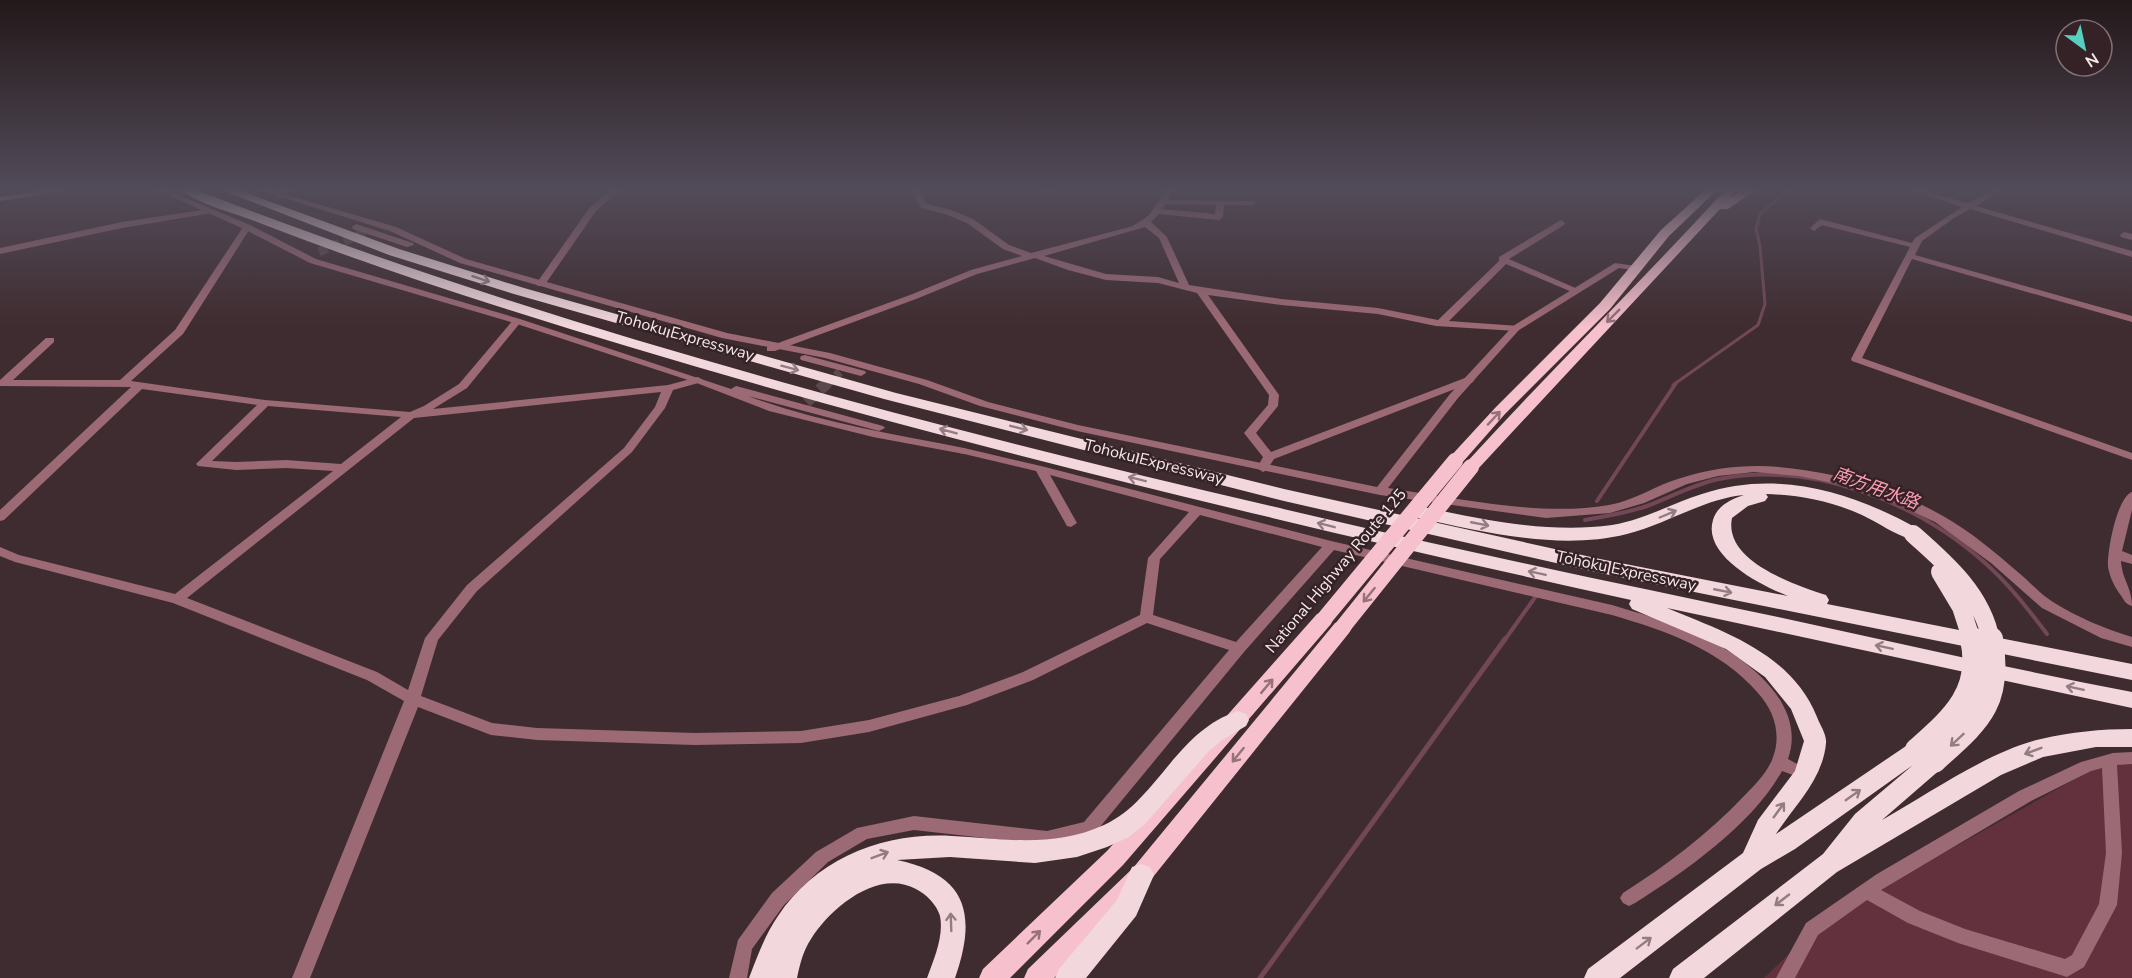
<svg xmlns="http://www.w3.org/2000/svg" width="2132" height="978" font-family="'Nunito Sans','Noto Sans JP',sans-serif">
  <rect width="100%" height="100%" fill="#3f2c30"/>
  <!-- green -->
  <path fill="#63303d" d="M2109,760L2132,762V978H1764L1823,921Z"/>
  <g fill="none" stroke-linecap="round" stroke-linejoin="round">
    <!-- stream-far2 -->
    <path stroke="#724856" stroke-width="3" d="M1673,385L1758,325L1765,304L1760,246L1756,229L1760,214L1788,190"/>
    <!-- stream-far1 -->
    <path stroke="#724856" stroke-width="4" d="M1597,501L1676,383
      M1585,520C1606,516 1627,513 1647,506C1671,497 1694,484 1719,479C1812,461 1915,501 1984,562C2008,583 2028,609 2047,634
      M1504,641L1536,596"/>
    <!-- stream -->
    <path stroke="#724856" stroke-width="5" d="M1260,978L1505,639"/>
    <!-- tertiary-tunnel-far1 -->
    <path stroke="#5a484c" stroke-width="9" stroke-dasharray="9 4.5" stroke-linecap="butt" d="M319,252L366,232
      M826,385L840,372"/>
    <!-- tertiary-tunnel -->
    <path stroke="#5a484c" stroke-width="12" stroke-dasharray="12 6" stroke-linecap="butt" d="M806,402L827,383"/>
    <!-- minor -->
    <path fill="#9c6a75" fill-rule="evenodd" d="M282,190H291L282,198H276V194Z
      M611,190H620L596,211L544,286H538L536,284L590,207Z
      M911,190H919L927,204L951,210L973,219L1009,245L1031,253L1133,226L1149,215L1166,190H1174L1168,200L1252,201H1255V205H1224L1223,217L1219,220L1159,214L1151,222L1167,237L1189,285L1281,299L1378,308L1438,320L1499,261V257L1561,220L1565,223L1564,225L1509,259L1580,290L1578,292H1572L1506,264L1449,321L1519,326V330L1516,331L1436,326L1378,314L1281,305L1208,295L1279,395L1278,406L1256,433L1271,452L1465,378L1469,377L1474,380L1473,382L1274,459L1267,470L1263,472L1257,468L1263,457L1244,433L1268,405L1269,395L1197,293L1158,283L1106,280L1068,270L1035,258L977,274L916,299L775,351H767V347L910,295L971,270L1022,256L1003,249L967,223L945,214L921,208ZM1165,204L1216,205L1215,214L1162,209ZM1145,227L1159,238L1179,283L1158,277L1106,274L1044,256Z
      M1043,190H1051L1053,192L1049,194Z
      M1910,190H1922L1968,203L1993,190H2002L1976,206L2132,251V257L1970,209L1954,218L1922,241L1915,255L2132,316V322L1912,259L1862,358L2132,453V460L1852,361L1851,359L1910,247L1822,225L1814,231L1810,228L1820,219L1912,243L1915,238L1962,207Z
      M209,209H212V213L122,228L0,254V248L122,222Z
      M247,224L251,227L183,334L131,381L265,400L410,412L424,406L459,384L514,319H520V323L467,388L433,409L668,385L698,377L703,380L702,382L673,390L665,408L632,452L477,591L438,640L421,696L492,723L537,728L695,733L801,731L869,720L959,696L1023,672L1140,615L1148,558L1189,512L1050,475L1077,523L1071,527L1067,526L1036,471L960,453L958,451L960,449L964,448L1045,467L1331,541L1612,605C1638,613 1665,620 1691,631C1737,651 1809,700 1788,759L1799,765L1801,769L1799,773L1793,775L1782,771C1753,824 1686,871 1635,903L1629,906L1623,903L1620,898L1623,893C1667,865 1708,834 1744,796C1754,786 1766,774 1772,760C1782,736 1775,712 1758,693C1720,649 1666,631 1612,615L1334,550L1244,652L1095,833L1047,845L914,830L867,839L828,862L784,905L752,949L747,978H729L738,940L772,893L816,852L857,828L914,816L1047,831L1084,822L1229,650L1147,623L1033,680L967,705L869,732L801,743L695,745L537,740L491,735L418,707L310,978H292L404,701L367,680L173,603L15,562L0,556V547L19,555L175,594L333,471L286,468L236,470L198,466L196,464L198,462L257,405L142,389L4,520L0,521V510L131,387L0,386V380L46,338H54V342L13,380H120L175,330L243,227ZM661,392L655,407L624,448L467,585L425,638L408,690L377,672L187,598L414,418ZM268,406L401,417L341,464L286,460L236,462L212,461ZM1200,515L1322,547L1236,642L1153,615L1160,559Z
      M2124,232L2132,234V240L2121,237L2120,235Z
      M2132,492V510L2122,551L2132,555V564L2121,561C2122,580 2132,587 2132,606C2126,604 2125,602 2122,597C2115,588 2110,578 2108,567C2107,551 2117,497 2132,492Z
      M2132,752V764L2117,765L2122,853L2117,905L2084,967L2067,977L1958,943L1908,923L1867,900L1818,935L1795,978H1776L1806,923L1877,874L2019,791L2081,762L2113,753ZM2102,768L2106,853L2099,904L2072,955L2065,959L1965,929L1920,911L1881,890L2031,801L2091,771Z"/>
    <!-- tertiary -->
    <path fill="#9c6a75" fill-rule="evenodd" d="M157,190H167L250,225L316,259L520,319L731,389L736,386L740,387L883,426L885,428L879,431L748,396C817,422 892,434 964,448L970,451L964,454L873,437L769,411L694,382L514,323L310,263L244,229Z
      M258,190H270L396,227L466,259L727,333L830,353L927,380L988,402L1078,425L1377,487L1450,394L1513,326L1615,263L1636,266L1639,267V271L1619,268L1519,330L1458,398L1388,488C1458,498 1540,517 1609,505C1634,501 1656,485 1681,478C1736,461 1781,464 1837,476C1874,484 1910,497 1943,516C1970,531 1996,553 2019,573C2030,582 2041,595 2053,602C2077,617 2105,629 2132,637V647L2101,638L2042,608L1991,563L1935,522L1873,493L1838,484L1799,476L1754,472L1718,476L1687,484L1644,503L1610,513L1546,518L1380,495L1077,431L980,406L919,384L825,358L722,338L460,263L390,231Z
      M356,224L413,243L414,245L407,247L353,229L352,227Z
      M805,355L865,371L866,373L861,376L801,360L800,358L801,356Z"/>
    <!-- secondary -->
    <path fill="#d8899b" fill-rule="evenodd" d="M46,190H65L61,192L0,201V197Z"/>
    <!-- trunk -->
    <path fill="#f6c0cc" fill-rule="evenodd" d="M1705,190H1717L1669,236L1610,309L1505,414L1461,464H1449L1447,461L1449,458L1495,408L1600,303L1661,230Z
      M1725,190H1737L1729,198L1743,190H1756L1728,209H1720L1477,470H1465L1463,467L1465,464C1550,371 1640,283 1725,190Z
      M1324,612L1331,614L1333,619L1331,624L1123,865L1010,978H979L983,969L1107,851L1317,614Z
      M1342,621L1349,623L1352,628L1349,633L1149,882L1054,978H1024L1028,969L1133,868L1335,623Z"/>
    <!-- motorway -->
    <path fill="#f2d8dd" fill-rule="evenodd" d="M180,190H196C565,333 950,432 1335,521C1482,555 1630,586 1778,617C1896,643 2013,669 2132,692V708L1667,608C1725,632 1792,654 1817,717C1820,725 1827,735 1826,743C1823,779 1795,805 1776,834L1909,744L1917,741L1925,744L1929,750L1926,754L1934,752L1942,754L1946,761L1942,768L1882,820C1928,794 1991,750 2041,739C2071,732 2101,729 2132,729V747H2096L2043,757L2001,775L1837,872L1704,978H1669L1673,969L1823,854L1855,814L1913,765L1795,849L1761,869L1620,978H1584L1588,969L1743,853L1758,820L1795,771L1804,741L1791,709L1765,677L1726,649L1632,609L1629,604L1631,600C1251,516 871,425 500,307C418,281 337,253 257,222C232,212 201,205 180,190Z
      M222,190H238L399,249L524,288L896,393L1284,489L1600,559L1788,596C1762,586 1702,556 1713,520C1717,506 1731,499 1744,495C1703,499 1667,524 1627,534C1559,551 1485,532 1418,518L1411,516L1409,512L1411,508L1418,506C1481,519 1547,534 1612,525C1644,520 1672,503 1702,494C1778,469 1853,492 1920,530L1922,534L1920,538L1913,540C1895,535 1879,523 1862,515C1831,501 1799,495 1766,494L1768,497L1765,501L1748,506L1732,518C1723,561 1795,585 1826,595L1829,600L1827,604L2132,664V680L1600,573L1284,501L884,399L514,294L389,255Z
      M1238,711L1246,714L1249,720L1246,726L1222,740L1208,752L1146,823L1129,837L1107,847L1077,857L1035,863L950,857L897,860C968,875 977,915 955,978H927C934,959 944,936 940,916C937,905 926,894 916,889C878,868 830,908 811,939C803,951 800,964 797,978H749C757,957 765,935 778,916C817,858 883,832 952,836C1005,839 1054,848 1104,825C1157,801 1176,731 1238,711Z
      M1141,864L1150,867L1154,875L1136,916L1086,978H1055L1059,969L1117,900L1132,867Z"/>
    <!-- trunk-bridge -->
    <path stroke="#f6c0cc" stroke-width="16" d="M1324,619L1455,461
      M1342,628L1471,467"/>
    <!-- motorway-bridge-far1 -->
    <path stroke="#f2d8dd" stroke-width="18" d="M1913,534C1946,563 1983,595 1991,641
      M1940,572L1961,607L1972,641"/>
    <!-- motorway-bridge -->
    <path stroke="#f2d8dd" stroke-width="24" d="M1917,750C1952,719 1984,692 1972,639
      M1934,761C1978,721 2002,704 1991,639"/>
  </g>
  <!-- one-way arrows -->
  <defs><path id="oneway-shaft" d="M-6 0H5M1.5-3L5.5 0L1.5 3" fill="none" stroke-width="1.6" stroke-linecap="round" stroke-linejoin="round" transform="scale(1.5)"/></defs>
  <g stroke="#937d82">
    <use href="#oneway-shaft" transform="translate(481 279) rotate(18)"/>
    <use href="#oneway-shaft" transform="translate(790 368) rotate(15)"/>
    <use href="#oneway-shaft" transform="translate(1019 428) rotate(14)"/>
    <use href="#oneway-shaft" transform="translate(948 431) rotate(-165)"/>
    <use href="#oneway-shaft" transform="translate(1137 479) rotate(-166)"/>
    <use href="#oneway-shaft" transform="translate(1668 514) rotate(-23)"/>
    <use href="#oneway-shaft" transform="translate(1480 524) rotate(11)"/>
    <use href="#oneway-shaft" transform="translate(1326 525) rotate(-166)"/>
    <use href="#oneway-shaft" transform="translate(1537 573) rotate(-168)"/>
    <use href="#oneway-shaft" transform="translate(1723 591) rotate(11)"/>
    <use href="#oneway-shaft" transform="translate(1884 647) rotate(-168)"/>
    <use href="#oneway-shaft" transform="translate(2075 688) rotate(-168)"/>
    <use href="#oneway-shaft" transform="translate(1957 740) rotate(137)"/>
    <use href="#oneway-shaft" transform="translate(2033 751) rotate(159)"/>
    <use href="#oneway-shaft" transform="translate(1853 795) rotate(-35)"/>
    <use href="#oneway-shaft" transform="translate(1779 810) rotate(-54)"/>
    <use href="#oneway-shaft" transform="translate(880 855) rotate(-21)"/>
    <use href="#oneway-shaft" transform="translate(1782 900) rotate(142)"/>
    <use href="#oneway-shaft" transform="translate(951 922) rotate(-92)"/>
    <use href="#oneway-shaft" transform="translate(1644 943) rotate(-37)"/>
  </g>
  <g stroke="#957179">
    <use href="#oneway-shaft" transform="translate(1613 316) rotate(135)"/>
    <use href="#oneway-shaft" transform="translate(1494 418) rotate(-47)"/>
    <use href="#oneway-shaft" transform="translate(1369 595) rotate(129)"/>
    <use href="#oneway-shaft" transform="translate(1267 686) rotate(-50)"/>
    <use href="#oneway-shaft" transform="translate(1238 755) rotate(129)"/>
    <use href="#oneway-shaft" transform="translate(1034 937) rotate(-45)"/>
  </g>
  <!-- sky -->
  <linearGradient id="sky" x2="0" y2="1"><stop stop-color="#23181a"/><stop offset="0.58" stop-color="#524b59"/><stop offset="1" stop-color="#524b59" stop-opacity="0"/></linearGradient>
  <rect width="2132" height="327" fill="url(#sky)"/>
  <g text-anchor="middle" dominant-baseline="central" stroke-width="5" stroke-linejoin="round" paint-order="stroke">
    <!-- street labels -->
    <g font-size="16" fill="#f5e8ea" stroke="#342226">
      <text transform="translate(685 336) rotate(16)">Tohoku Expressway</text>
      <text transform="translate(1154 462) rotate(14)">Tohoku Expressway</text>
      <text transform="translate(1336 571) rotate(-50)">National Highway Route 125</text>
      <text transform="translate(1626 571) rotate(12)">Tohoku Expressway</text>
    </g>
    <!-- water labels -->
    <g font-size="18" font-style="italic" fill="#fd9eb4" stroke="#342226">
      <text transform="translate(1876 488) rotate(20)">南方用水路</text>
    </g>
  </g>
  <!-- north arrow -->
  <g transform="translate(2084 48) rotate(147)"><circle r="28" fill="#342226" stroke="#817174" stroke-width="1.5"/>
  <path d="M0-4.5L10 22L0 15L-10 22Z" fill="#58cec0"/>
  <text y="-9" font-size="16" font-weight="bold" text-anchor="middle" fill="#f5e8ea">N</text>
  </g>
</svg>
